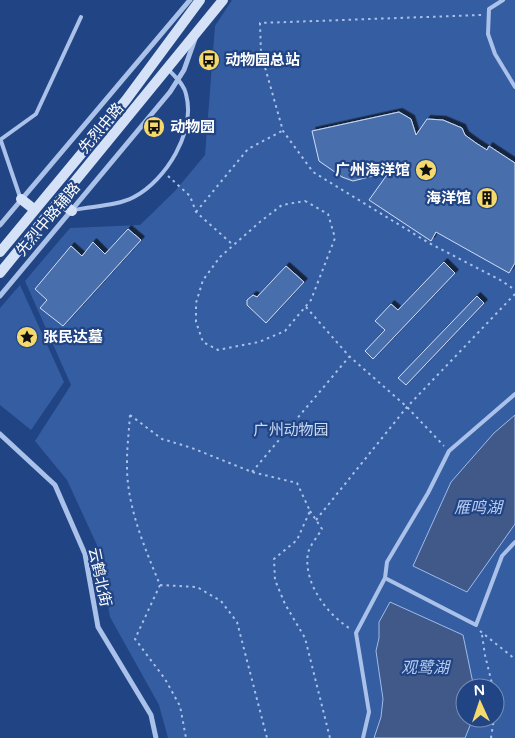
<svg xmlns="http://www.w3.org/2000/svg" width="515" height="738" font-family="'Varela Round','Noto Sans SC',sans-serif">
  <defs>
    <filter id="shadow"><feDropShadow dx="3.5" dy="-3.5" stdDeviation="0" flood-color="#0009"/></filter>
  </defs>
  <rect width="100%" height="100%" fill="#214484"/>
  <!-- green -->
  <path fill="#355da1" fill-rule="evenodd" d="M232,0H515V738H168L159,705L110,617L97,545L67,480L35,441L71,385L25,281L70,228L140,225L175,191L205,155L215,26ZM465,688H495V718H465Z
    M20,285L64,382L31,430L0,405V308Z"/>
  <!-- water -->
  <path fill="#405988" stroke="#9ebbea" d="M515,415V524L467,592L413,566L451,482L494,433Z
    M390,602L463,635L474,688H465V718H473L465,738H374L381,717L383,699L376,651L379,638V622Z"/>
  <!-- building -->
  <path fill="#4a6eac" stroke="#ceddf7" filter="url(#shadow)" d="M399,112L411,119L416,135L427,119L443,120L462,128L465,135L476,143L487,150L489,146L515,163V263L509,273L436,232L431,241L369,200L389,172L353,181L342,177L319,161L312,131Z
    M128,229L141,240L63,326L40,308L47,300L35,289L71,246L82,256L93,242L105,254Z
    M444,262L455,273L373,359L365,351L385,330L375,321L391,304L398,310Z
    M286,266L304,282L266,323L247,305V300L253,295L257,297Z
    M477,296L484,303L406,385L398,378Z"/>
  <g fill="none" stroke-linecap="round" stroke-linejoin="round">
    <!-- path -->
    <path stroke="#aac1e9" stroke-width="2" stroke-dasharray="2.5 4" stroke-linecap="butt" d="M481,15L260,23L261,53L283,131L313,172L429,243L502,281L515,290
      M168,176L190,196L196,212L232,244
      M305,201L328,214L335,238L311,300L285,331L259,342L218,350L203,342L196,322V303L203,280L220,257L261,221L282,205Z
      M196,212L248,149L282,131
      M306,307L349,356L407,407L444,446
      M130,415L162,439L192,448L252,472L297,483L310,511L297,540L274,559L275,580L285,604L305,638L330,738
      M130,415C129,431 127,446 127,462C126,505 144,546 160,585L135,639L165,679L180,706L186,738
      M252,472L349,357
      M310,511L322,529C318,536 310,545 308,553C303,582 326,613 349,628
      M316,520L407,407L515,294
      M160,585L197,587L221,601L237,622L267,738
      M480,631L515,659
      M482,635L485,655L493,688
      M491,738L494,718"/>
    <!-- service -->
    <path stroke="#aac1e9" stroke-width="4" d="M503,0L489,9L488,34L495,54L515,87
      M0,140L36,114L81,17
      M1,141L20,197
      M74,210C93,206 117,206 134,197C166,180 196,132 186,94C184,84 175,77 169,70
      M385,578L476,625L502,556L515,542
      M363,738L369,712L356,633L385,578L387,562L428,493L449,451L515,394"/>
    <!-- minor -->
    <path stroke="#aac1e9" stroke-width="5" d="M0,225L190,0
      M0,296L170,92L184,70L195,39
      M0,434L55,485L85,554L98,627L151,715L156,738"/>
    <!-- secondary -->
    <path stroke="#d4e1f7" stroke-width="10" d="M21,199L35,210
      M59,201L72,211
      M0,252L126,100L200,0
      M0,273L223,0"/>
  </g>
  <!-- icons -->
  <defs>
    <g id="bus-disc" transform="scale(1.125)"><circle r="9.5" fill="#f5d96c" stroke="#214484"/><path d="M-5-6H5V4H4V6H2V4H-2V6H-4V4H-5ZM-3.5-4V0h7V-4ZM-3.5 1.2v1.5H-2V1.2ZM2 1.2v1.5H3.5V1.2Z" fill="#111"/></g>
    <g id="sight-disc" transform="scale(1.125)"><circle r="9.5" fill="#f5d96c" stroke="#214484"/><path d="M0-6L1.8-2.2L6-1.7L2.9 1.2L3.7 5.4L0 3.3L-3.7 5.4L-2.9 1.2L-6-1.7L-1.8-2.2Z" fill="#111"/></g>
    <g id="building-disc" transform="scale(1.125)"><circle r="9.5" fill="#f5d96c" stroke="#214484"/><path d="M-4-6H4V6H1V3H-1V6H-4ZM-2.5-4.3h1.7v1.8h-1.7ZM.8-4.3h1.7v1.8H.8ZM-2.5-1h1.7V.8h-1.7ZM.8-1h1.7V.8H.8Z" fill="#111"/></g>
  </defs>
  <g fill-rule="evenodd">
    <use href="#bus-disc" x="209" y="60"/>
    <use href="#bus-disc" x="154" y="127"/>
    <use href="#sight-disc" x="426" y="170"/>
    <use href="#building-disc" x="487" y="198"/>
    <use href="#sight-disc" x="27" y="337"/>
  </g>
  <g text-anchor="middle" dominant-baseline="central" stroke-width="4.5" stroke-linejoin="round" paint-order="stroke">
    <!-- poi labels -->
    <g font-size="15" font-weight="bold" fill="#fff" stroke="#214484" text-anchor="start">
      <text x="225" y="60">动物园总站</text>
      <text x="170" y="127">动物园</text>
      <text x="410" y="170" text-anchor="end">广州海洋馆</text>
      <text x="471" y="198" text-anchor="end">海洋馆</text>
      <text x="43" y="337">张民达墓</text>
    </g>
    <!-- street labels -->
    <g font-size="15" fill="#fff" stroke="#214484">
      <text transform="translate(101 128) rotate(-50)">先烈中路</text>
      <text transform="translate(48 219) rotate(-50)">先烈中路辅路</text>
      <text transform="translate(100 577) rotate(78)">云鹤北街</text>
    </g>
    <!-- park labels -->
    <g font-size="15" fill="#ceddf7" stroke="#214484">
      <text x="291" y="430">广州动物园</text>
    </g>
    <!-- water labels -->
    <g font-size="16" font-style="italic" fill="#b5cbf0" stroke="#214484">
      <text x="478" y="508">雁鸣湖</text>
      <text x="425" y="668">观鹭湖</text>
    </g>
  </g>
  <!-- north arrow -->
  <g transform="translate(480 703) rotate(357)"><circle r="24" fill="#214484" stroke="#7a8fb5"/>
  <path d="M0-4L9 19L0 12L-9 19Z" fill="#f5d96c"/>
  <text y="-8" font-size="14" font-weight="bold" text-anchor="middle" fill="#ffffff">N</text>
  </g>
</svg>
